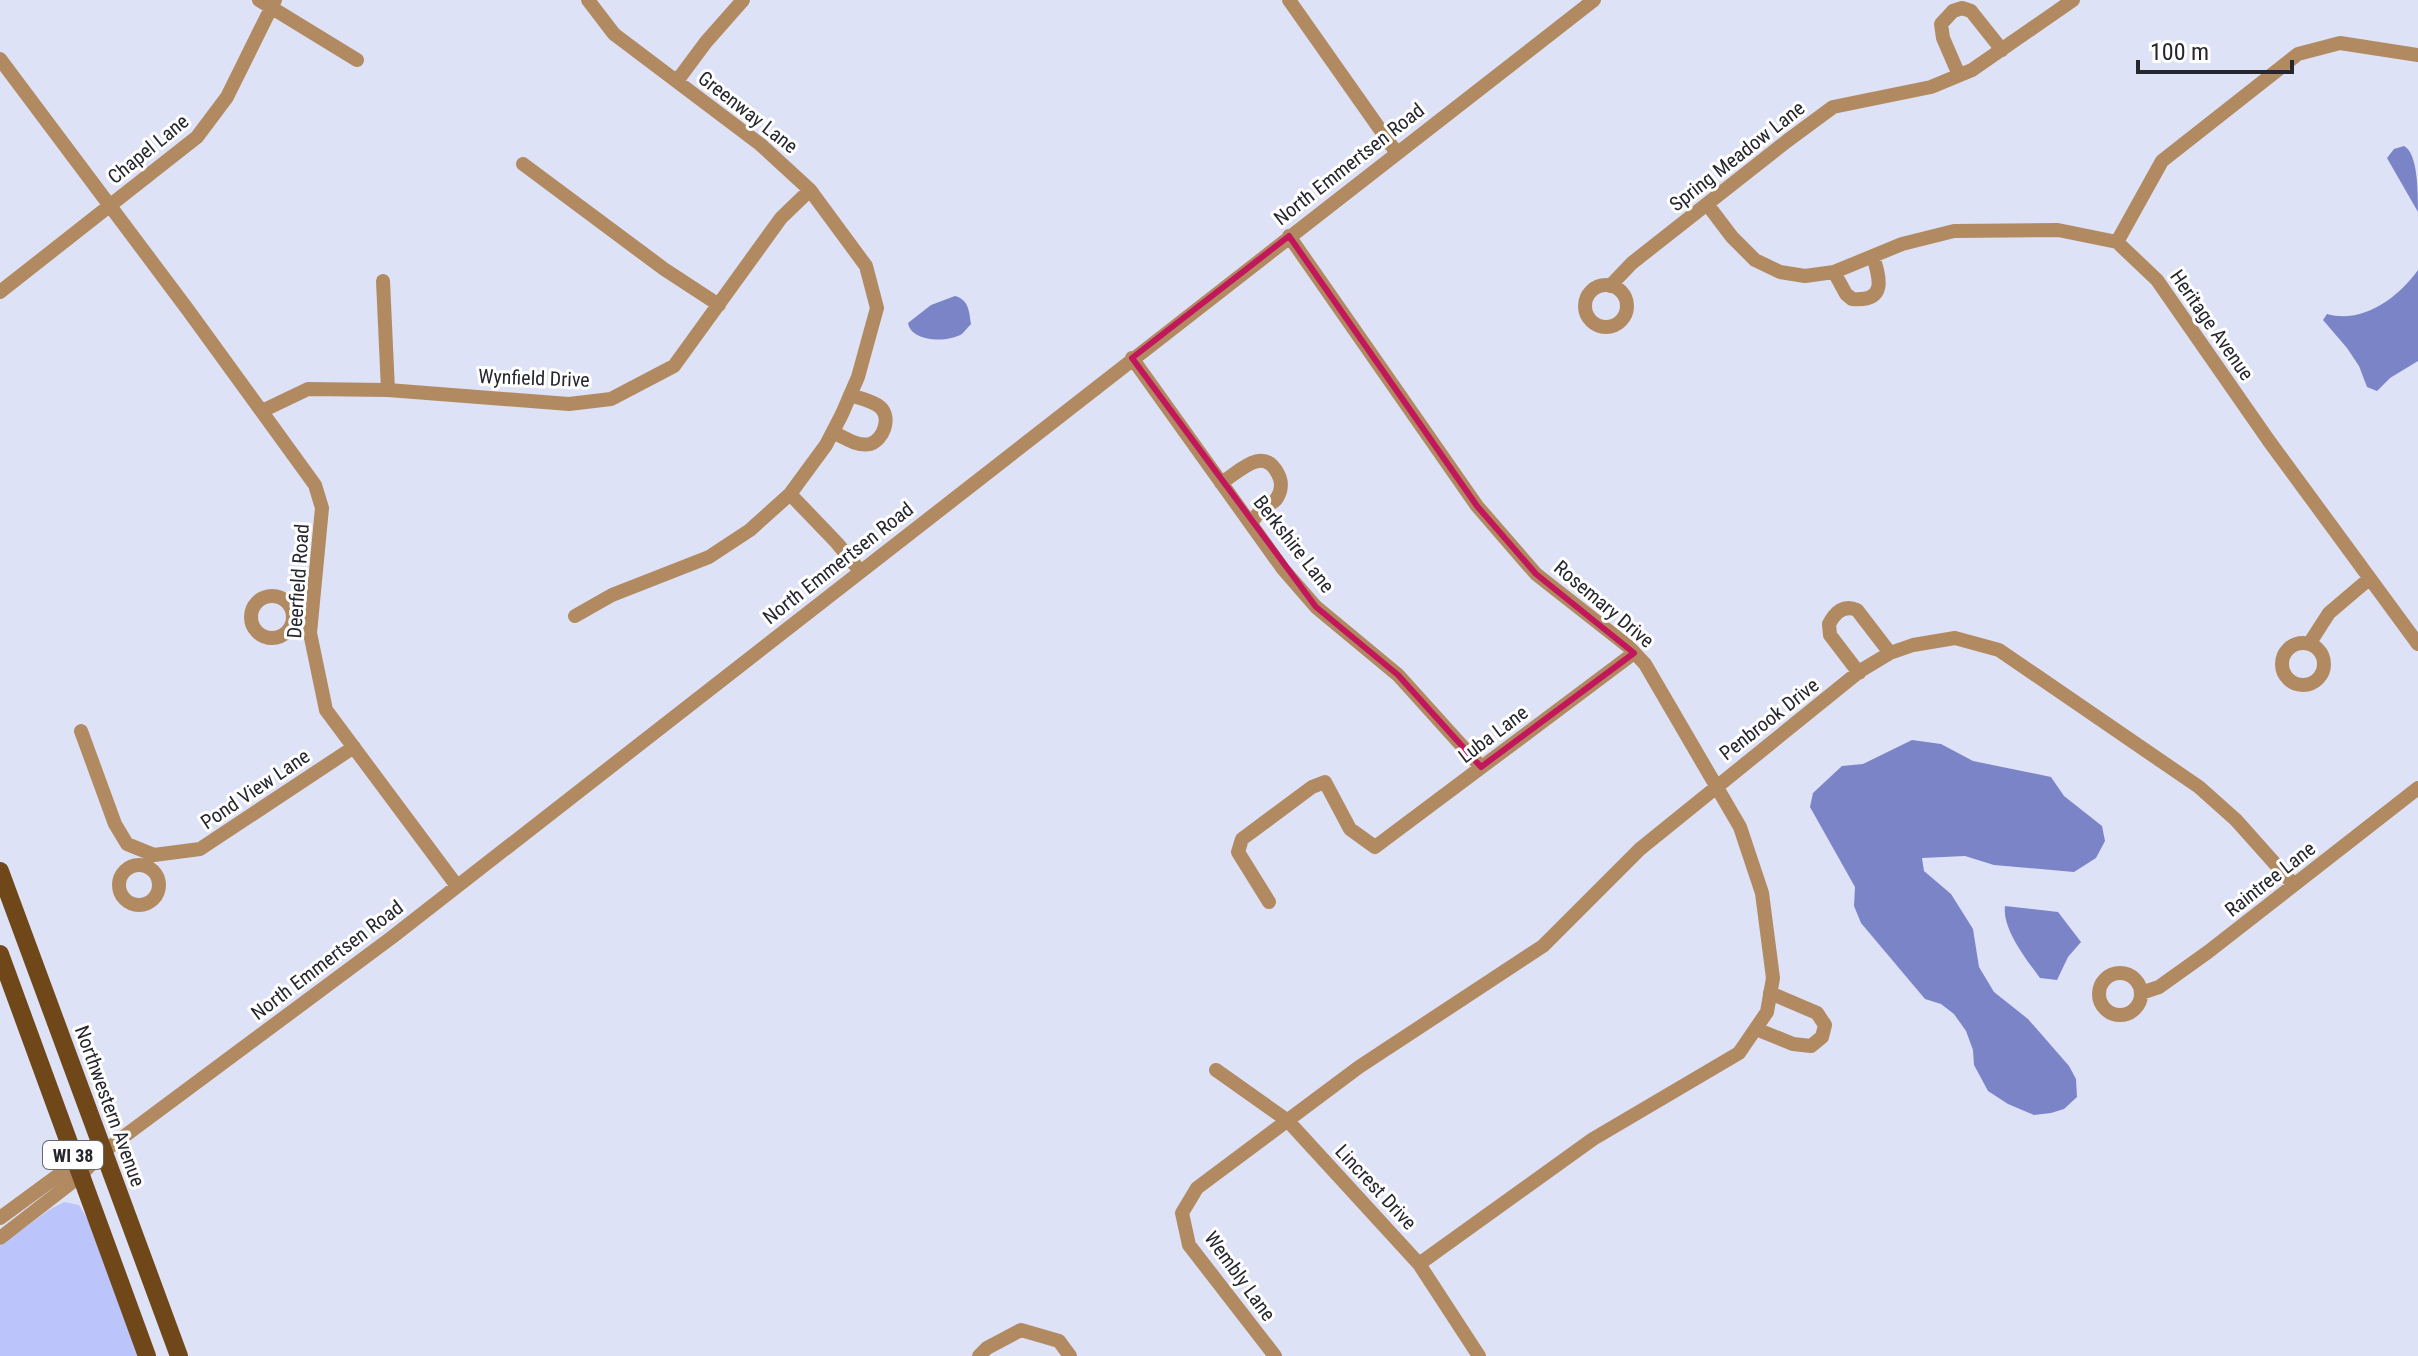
<svg xmlns="http://www.w3.org/2000/svg" width="2418" height="1356" font-family="'Roboto Condensed',sans-serif">
  <rect width="100%" height="100%" fill="#dee2f6"/>
  <!-- green -->
  <path fill="#bcc4fc" d="M64,1202L79,1205L92,1227L138,1356H0V1246L49,1210Z"/>
  <!-- water -->
  <path fill="#7c84c8" d="M2404,146C2418,153 2418,192 2418,212L2387,158L2394,149Z
    M2418,270V361L2390,378L2377,391L2367,387L2359,366L2347,348L2323,320L2327,314C2363,324 2398,298 2418,270Z
    M955,296C969,300 969,311 971,324C969,326 964,332 962,334C947,343 911,342 908,323L931,305Z
    M1912,740L1941,744L1973,761L2051,777L2064,796L2102,826L2105,841L2096,858L2074,872L1994,865L1965,856L1922,858L1924,871L1951,894L1973,929L1979,967L1994,992L2028,1019L2069,1066L2076,1079L2077,1097L2064,1109L2051,1113L2034,1115L2008,1104L1988,1091L1974,1065L1973,1050L1966,1031L1954,1014L1941,1004L1925,999L1861,923L1854,906L1855,887L1810,807L1813,793L1842,766L1863,764Z
    M2005,906L2058,912L2081,942L2068,957L2057,980L2040,978C2027,960 2002,929 2005,906Z"/>
  <g fill="none" stroke-linecap="round" stroke-linejoin="round">
    <!-- minor -->
    <path stroke="#b28a62" stroke-width="14" d="M259,0L357,60
      M1289,0L1396,152
      M0,59L188,310L315,485L322,508L310,633L326,710L457,886
      M1959,75L1943,38L1941,24L1953,11L1962,8L1971,11L2002,50
      M677,81L706,42L743,0
      M523,164L664,269L719,305
      M1707,204L1732,237L1755,260L1780,272L1805,276L1834,272L1902,244L1954,231L2058,230L2117,242L2157,280L2269,441L2418,644
      M1289,236L1477,506L1536,574L1629,647L1645,664L1740,827L1762,893L1773,978L1767,1012L1739,1053L1593,1139L1419,1264
      M2117,242L2162,161L2298,54L2340,43L2418,55
      M1834,272L1846,294L1852,299C1887,302 1880,279 1873,256
      M383,281L388,390
      M1585 306a21 21 0 1 1 42 0a21 21 0 1 1-42 0Z
      M1610,286L1632,263L1787,141L1833,107L1931,87L1972,70L2073,0
      M0,292L197,137L227,97L275,0
      M1132,358L1283,569L1316,607L1398,675L1481,767
      M262,411L308,389L388,390L569,404L611,399L674,366L781,218L810,190
      M833,432C843,437 858,447 870,444C883,440 892,418 880,407C873,401 859,398 850,395
      M1221,483C1238,473 1263,444 1278,474C1282,481 1282,490 1277,498C1274,503 1267,505 1262,509C1258,513 1254,519 1251,524
      M790,494L837,543L860,571
      M251 617a21 21 0 1 1 42 0a21 21 0 1 1-42 0Z
      M575,616L612,595L709,557L750,530L790,494L826,445L842,414L858,377L877,308L866,266L810,190L761,145L614,34L588,0
      M2282 664a21 21 0 1 1 42 0a21 21 0 1 1-42 0Z
      M2309,644L2329,613L2369,579
      M1859,673L1830,635L1829,624C1835,612 1844,604 1857,610L1890,653
      M81,731L115,824L127,844L154,855L200,849L354,747
      M119 885a20 20 0 1 1 40 0a20 20 0 1 1-40 0Z
      M1269,902L1238,852L1242,839L1312,787L1325,782L1350,829L1375,847L1634,653
      M2099 994a21 21 0 1 1 42 0a21 21 0 1 1-42 0Z
      M2141,993L2159,987L2208,952L2418,788
      M1756,1029L1793,1044L1811,1046L1822,1037L1825,1025L1817,1013L1770,993
      M1216,1070L1288,1121L1419,1264L1479,1356
      M0,1218L60,1174L84,1160
      M0,1238L80,1176L103,1152L391,938L1594,0
      M979,1356L987,1348L1021,1330L1059,1341L1070,1356
      M1275,1356L1189,1245L1182,1213L1197,1188L1359,1067L1543,946L1640,849L1860,671L1890,653L1913,645L1955,638L1999,650L2199,787L2236,820L2294,885"/>
    <!-- major -->
    <path stroke="#704718" stroke-width="18" d="M0,871L179,1356
      M0,954L147,1356"/>
  </g>
  <!-- marked area -->
  <path fill="none" stroke="#c2185b" stroke-width="6" stroke-linejoin="round" d="M1289,236L1477,506L1536,574L1634,653L1481,767L1398,675L1316,607L1132,358Z"/>
  <g text-anchor="middle" dominant-baseline="central" stroke-width="6" stroke-linejoin="round" paint-order="stroke">
    <!-- shield labels -->
    <rect fill="#fff" stroke="#67686d" stroke-width="2" x="43" y="1141" width="60" height="28" rx="6"/>
    <g font-size="18" font-weight="bold" fill="#26272e">
      <text x="73" y="1155">WI 38</text>
    </g>
    <!-- street labels -->
    <g font-size="20" fill="#26272e" stroke="#fff">
      <text transform="translate(748 112) rotate(38)">Greenway Lane</text>
      <text transform="translate(148 149) rotate(-39)">Chapel Lane</text>
      <text transform="translate(1737 156) rotate(-38)">Spring Meadow Lane</text>
      <text transform="translate(1349 164) rotate(-38)">North Emmertsen Road</text>
      <text transform="translate(2212 325) rotate(55)">Heritage Avenue</text>
      <text transform="translate(534 378) rotate(2)">Wynfield Drive</text>
      <text transform="translate(1294 544) rotate(52)">Berkshire Lane</text>
      <text transform="translate(838 563) rotate(-38)">North Emmertsen Road</text>
      <text transform="translate(298 581) rotate(-86)">Deerfield Road</text>
      <text transform="translate(1604 604) rotate(40)">Rosemary Drive</text>
      <text transform="translate(1769 719) rotate(-38)">Penbrook Drive</text>
      <text transform="translate(1493 734) rotate(-37)">Luba Lane</text>
      <text transform="translate(255 789) rotate(-34)">Pond View Lane</text>
      <text transform="translate(2270 879) rotate(-38)">Raintree Lane</text>
      <text transform="translate(327 960) rotate(-37)">North Emmertsen Road</text>
      <text transform="translate(110 1106) rotate(70)">Northwestern Avenue</text>
      <text transform="translate(1376 1187) rotate(47)">Lincrest Drive</text>
      <text transform="translate(1240 1276) rotate(54)">Wembly Lane</text>
    </g>
  </g>
  <!-- scale -->
  <path d="M2138 60v12h154v-12" fill="none" stroke="#26272e" stroke-width="4"/>
  <text x="2150" y="60" font-size="24" fill="#26272e" stroke="#ffffff" stroke-width="6" paint-order="stroke">100 m</text>
</svg>
